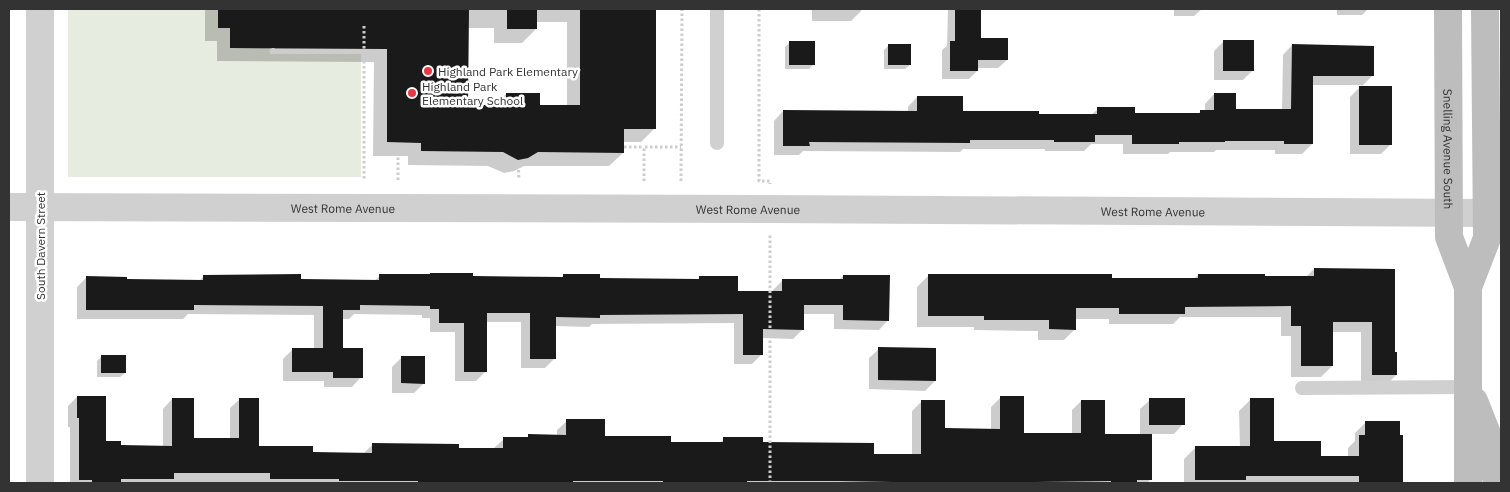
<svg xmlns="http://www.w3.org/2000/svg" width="1510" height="492" font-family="'IBM Plex Sans',sans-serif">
  <rect width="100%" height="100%" fill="#fff"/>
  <!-- green -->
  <path fill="#e6ecdf" d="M68,9H218V28H230V48H269L270,54H361V177H68Z"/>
  <!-- shadow -->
  <path fill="#0003" fill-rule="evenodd" d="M205,9H655V128L641,142H623V153L609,166H524L514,171L504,173L488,166L408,165V156H373L374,62L217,61V41H205ZM536,22H567V106H539L506,94L494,106H467V28H494V43H522L536,29Z
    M800,9H861V11L851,21H812V10H800Z
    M948,9H980L979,39L1007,60L998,68H977V71L969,79H942V50L947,46Z
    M1174,9H1202L1194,16H1174Z
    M1337,9H1368L1362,15H1337Z
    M1224,41L1253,70L1243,80H1214V51Z
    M790,42L813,65L809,69H785V47Z
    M889,45L910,65L905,69H884V50Z
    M1292,45L1373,75L1361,87L1391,144L1381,154H1350V97L1362,85H1312V144L1302,154H1275V150H1216L1214,152H1170L1168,154H1123V144H1091L1084,151H1045V149H963L960,152L803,151L799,155H774V121L783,111L908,112V107L917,97L962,112L1037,115H1091L1098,109L1134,114H1198L1201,111H1205V104L1214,94L1235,111H1282L1283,55Z
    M1314,269L1394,270V354L1396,375L1385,386H1361V332H1332V366L1321,377H1291V336H1281V317H1180L1173,324H1109V319H1075V329L1064,340H1038V331L974,330V327H917V287L928,276L1111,279H1194L1198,275L1306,277Z
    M204,276L300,281H374L380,276L561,278L563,276L599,280L696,281L700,277L737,292H773V290L783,280H839L843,276L888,320L879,330L834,329V314H803V329L793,339L761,338V355L752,364H734V323L592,324L589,327L555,326V358L545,368H521V322H486V371L476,381H455V332H430V318H422V315L354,314L349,319H342V350L361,377L352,387H324V381H283V359L292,350H314V315L188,314L183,319H77V287L86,278L126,280L199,281Z
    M879,349L935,381L925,391L869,389V358Z
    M102,356L125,373L120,377H97V361Z
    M402,357L424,383L414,393H392V367Z
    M77,397L105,443L120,447H163V409L172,399L193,439H230V408L240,399L258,447L312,454H363L373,444L458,449L494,448L504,439H526L529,435L557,436V430L567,421L604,438L670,443H720L724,439L872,455H912V411L921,402L944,429L991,430V407L1001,397L1022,434H1072V410L1081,401L1104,435H1140V409L1150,400L1183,424L1174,434H1151V479L1147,483H261V482L70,483V427H68V406Z
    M1250,400L1273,443L1320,457H1348V448L1355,441V433L1366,422L1402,437V483H1184V459L1195,448H1240L1239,411Z"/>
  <!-- building -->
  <path fill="#1a1a1a" d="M218,9H469L468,105H506V93H540V105H580V9H656V129H624V153L538,152L528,158L518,160L503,152L421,151V143L387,142V49L230,48V28H218Z
    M507,9H537V29H507Z
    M955,9H981V38H1008V60H978V71H950V41H955Z
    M1223,40H1254V71H1223Z
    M789,41H815V65H789Z
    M888,44H911V65H888Z
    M1292,44L1374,46V76H1313V144H1284V141H1225V142H1179V144H1132V135H1095V142H1054V140H970V143L809,142L810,146H783V110L917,111V96H963V111H1039V114H1097V107H1135V113H1200V110H1214V93H1236V109H1291Z
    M1359,86H1392V145H1359Z
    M1314,268L1395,269V352H1397V375H1372V322H1333V366H1301V326H1291V306L1185,307V314H1119V308H1076V330L1049,329V320H984V316H928V274H1112V278H1198V274H1265V276H1314Z
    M430,273H473V276L563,277V274H600V278L699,279V276H738V291H782V279H843V275H890L889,321L843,320V305H804V330L763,329V355H743V314L600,315V318L556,317V359H530V313H487V372H464V323H439V309H430V306L360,305V310H343V348H363V378H333V372H292V348H323V306L194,305V310H86V276L127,277V279L203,280V275L301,274V279L379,280V274H430Z
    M878,347L936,348V381L878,380Z
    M101,355H126V373H101Z
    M401,356H425V384L401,383Z
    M77,396H106V441H121V445L172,446V398H194V438H239V398H259V446H313V452L372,453V443L459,444V448H503V437H528V434L566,435V419H605V436H671V442H723V437H763V442L874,443V454H921V400H945V428L1000,429V396H1024V433H1081V400H1105V434H1152V480H1137V483H1111V481L948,483L838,481H747V482L703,483H663V481H573V483H418V481H339V479H270V473H174V479H121V483H92V480H79V418H77Z
    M1149,398H1185V425H1149Z
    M1250,398H1274V441H1321V456H1359V435H1365V421H1400V435H1403V483H1359V476H1246V480H1195V446H1250Z"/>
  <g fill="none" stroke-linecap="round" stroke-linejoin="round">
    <!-- path -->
    <path stroke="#cdcdcd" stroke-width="3" stroke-dasharray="2.5 2.5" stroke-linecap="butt" d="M759,9V181H770V184
      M364,26V180
      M273,48V51H364
      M624,147H644
      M518,160L519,180
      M398,180V148H421
      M644,181V147H681
      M681,181L682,9
      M770,483V233"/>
    <!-- service -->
    <path stroke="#d0d0d0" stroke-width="14" d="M717,143V9
      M1302,388L1468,387"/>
    <!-- minor -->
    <g stroke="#d0d0d0" stroke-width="28">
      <path d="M40,9V483"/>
      <path id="s1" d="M9,207L770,209L1486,213"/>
    </g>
    <!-- secondary -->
    <g stroke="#bdbdbd" stroke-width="28">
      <path id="s2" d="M1448,9L1449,237L1468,287"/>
      <path d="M1474,401L1489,439L1497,483"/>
      <path d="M1468,483V287L1487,238L1485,9"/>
    </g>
  </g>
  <!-- markers -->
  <g fill="#e63946" stroke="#fff" stroke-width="2">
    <circle cx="428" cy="71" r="5"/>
    <circle cx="412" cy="93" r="5"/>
  </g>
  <g text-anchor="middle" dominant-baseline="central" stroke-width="5" stroke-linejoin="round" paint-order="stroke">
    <!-- poi labels -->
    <g font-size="12" fill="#333" stroke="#fff" text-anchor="start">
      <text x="438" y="71">Highland Park Elementary</text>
      <text x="422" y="86">Highland Park<tspan x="422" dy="14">Elementary School</tspan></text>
    </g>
    <!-- street labels -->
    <g font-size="12" fill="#333" stroke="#fff">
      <text stroke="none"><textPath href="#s2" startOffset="140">Snelling Avenue South</textPath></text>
      <text stroke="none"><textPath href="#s1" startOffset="334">West Rome Avenue</textPath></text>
      <text stroke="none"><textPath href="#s1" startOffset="739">West Rome Avenue</textPath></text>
      <text stroke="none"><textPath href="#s1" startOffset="1144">West Rome Avenue</textPath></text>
      <text transform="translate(40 246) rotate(-90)">South Davern Street</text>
    </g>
  </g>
  <!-- border -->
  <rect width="1510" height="492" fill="none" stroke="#333333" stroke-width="20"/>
</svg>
